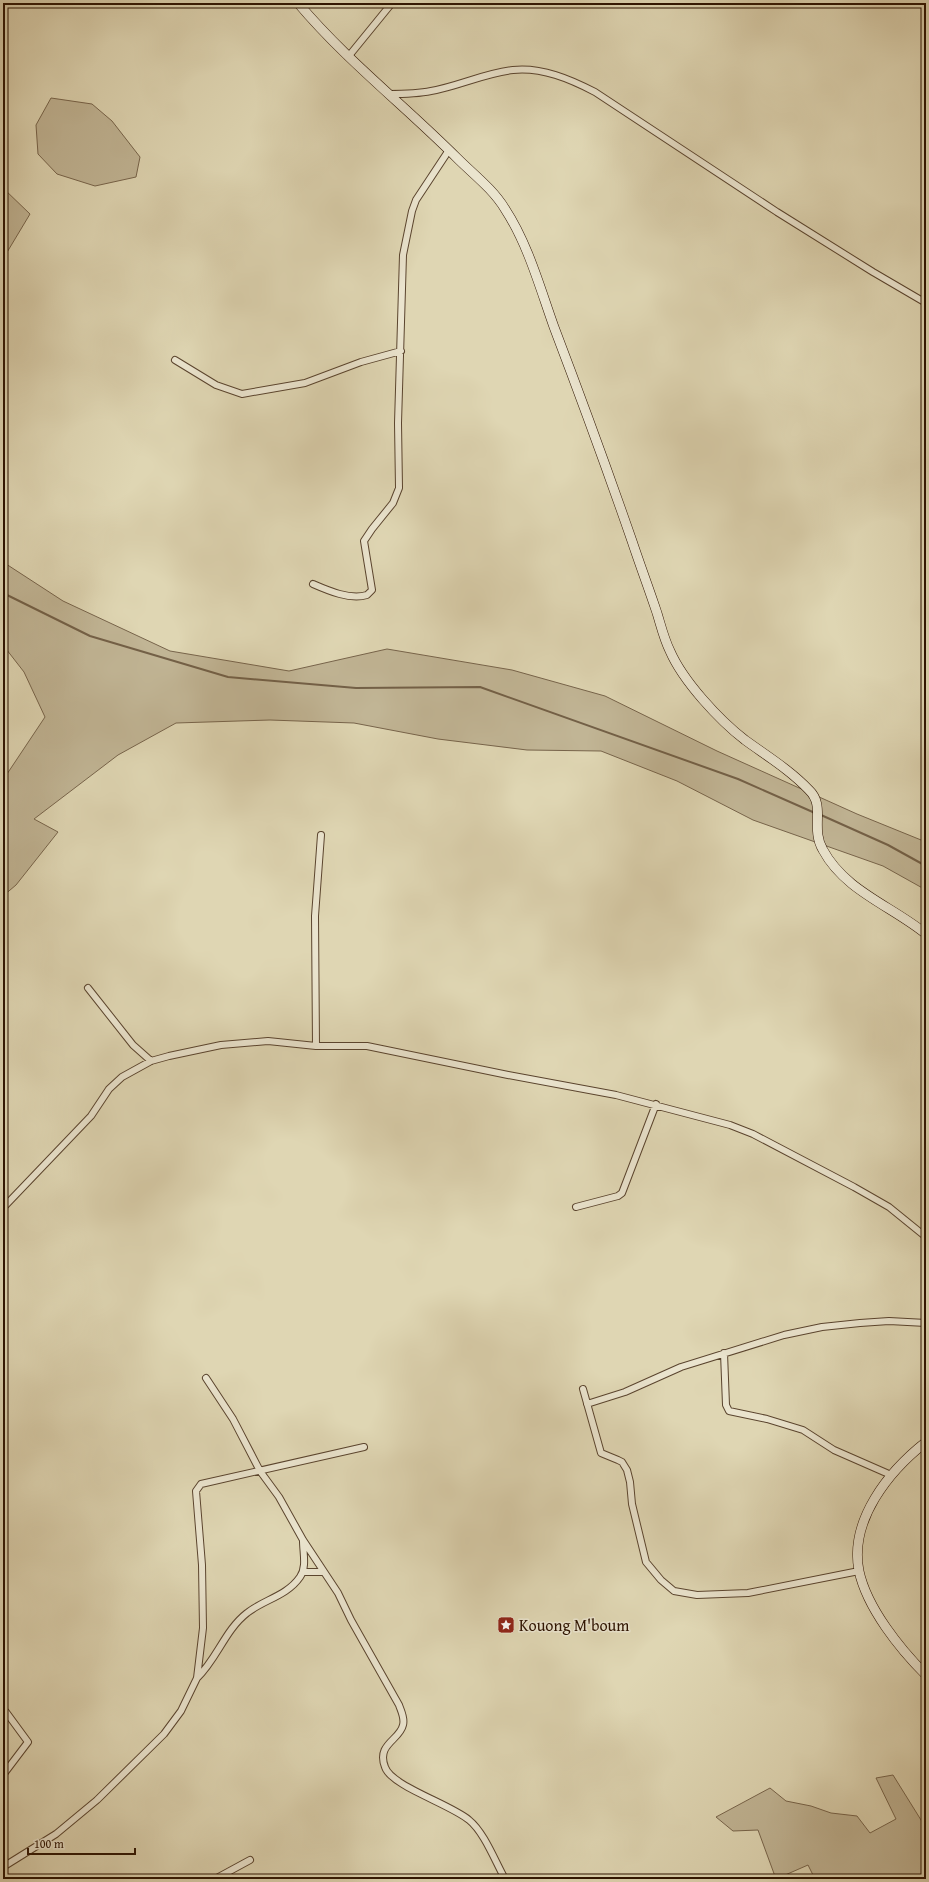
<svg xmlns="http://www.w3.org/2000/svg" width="929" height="1882" font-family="'Gentium Book Plus',serif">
  <rect width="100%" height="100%" fill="#dfd6b3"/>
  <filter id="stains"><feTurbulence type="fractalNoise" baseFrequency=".005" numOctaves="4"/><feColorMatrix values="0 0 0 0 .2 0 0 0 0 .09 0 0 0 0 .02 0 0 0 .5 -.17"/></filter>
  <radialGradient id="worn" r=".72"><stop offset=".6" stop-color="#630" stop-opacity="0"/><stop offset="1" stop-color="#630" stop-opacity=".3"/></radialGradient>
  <!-- green -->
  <path fill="#c1b595" stroke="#77644b" d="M51,98L92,104L112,121L140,157L136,177L95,186L57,174L38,154L36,125Z
    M3,188L30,214L3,259Z
    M3,562L63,601L170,651L289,671L387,649L512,670L605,696L717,751L857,814L926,842V890L883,866L753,820L677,781L601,751L527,750L438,739L354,723L270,720L176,723L118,755L34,819L58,832L16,885L3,896V780L45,717L24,672L3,645Z
    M893,1775L926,1828V1879H815L808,1865L776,1879L758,1830L733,1831L716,1817L770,1788L786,1801L811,1806L831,1813L857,1816L870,1833L896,1819L876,1778Z"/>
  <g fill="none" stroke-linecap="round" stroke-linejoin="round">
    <!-- stream -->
    <path stroke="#736047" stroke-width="2" d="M3,593L90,636L228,677L356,688L480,687L738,779L815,813
      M821,815L888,845L926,866"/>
    <!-- street casing -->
    <g stroke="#5a442e" stroke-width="8">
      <path id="street" d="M348,57L392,3
        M388,94C402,94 417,94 431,91C459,86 485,73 513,70C542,67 570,79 595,92L777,212L873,272L926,303
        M175,360L216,385L242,394L305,383L361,362L401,351
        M313,584C329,591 350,600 367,595L372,590L364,541L372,529L393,503L399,488L398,423L403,255L412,211L416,200L449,150
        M88,988L133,1045L151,1061
        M316,1046L315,916L321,835
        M576,1207L618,1196L622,1193L656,1104
        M3,1208L91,1116L109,1089L122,1077L151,1061L169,1056L221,1045L268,1041L316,1046H367L508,1075L616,1095L730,1125L753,1134L854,1187L889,1207L926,1237
        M724,1353L726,1405L729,1411L767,1419L803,1430L834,1450L891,1475
        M206,1378L233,1419L260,1471L279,1497L303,1540L338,1593L351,1620L399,1705C401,1711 405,1718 403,1725C400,1740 376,1744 385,1767C391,1786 450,1804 469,1820C484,1832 495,1861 505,1879
        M583,1389L601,1453L618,1460L622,1462L627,1470L630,1482L632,1504L646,1562L661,1580L674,1591L697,1595L748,1593L859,1571
        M587,1404L625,1392L681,1367L784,1335L822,1327L860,1323L889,1321L926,1323
        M303,1572H324
        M197,1678C217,1659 225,1630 247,1613C263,1600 287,1596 300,1577C307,1567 303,1553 303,1541
        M3,1775L28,1742L6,1712
        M3,1867L56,1834L97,1800L164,1734L181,1711L197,1678L203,1628L202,1565L196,1491L201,1484L364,1447
        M3,1878L5,1879
        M215,1879L250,1860"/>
    </g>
    <!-- secondary casing -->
    <g stroke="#2d1301" stroke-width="10">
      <path id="secondary" d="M298,3C346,60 404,105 457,158C473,174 493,189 505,209C528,244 540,288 554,327C581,398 607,469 632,541C640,565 649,589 657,613C661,626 664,639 670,651C683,681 719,720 745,740C767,756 790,770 809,790C826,806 810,828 823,850C845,891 892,906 926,934
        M926,1442C889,1471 849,1520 859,1571C867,1608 900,1649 926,1675"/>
    </g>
    <!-- street -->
    <use href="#street" stroke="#eae4ce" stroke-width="6"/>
    <!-- secondary -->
    <use href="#secondary" stroke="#eae4ce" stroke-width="9"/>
  </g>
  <!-- icons -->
  <defs>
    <g id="sight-square" transform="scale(0.9)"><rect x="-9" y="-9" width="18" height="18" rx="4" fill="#8f2418" stroke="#eae4ce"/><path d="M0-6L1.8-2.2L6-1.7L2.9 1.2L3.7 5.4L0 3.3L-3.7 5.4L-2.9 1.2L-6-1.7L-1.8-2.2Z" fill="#fff"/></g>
  </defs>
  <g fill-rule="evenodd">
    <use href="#sight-square" x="506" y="1625"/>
  </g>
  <g text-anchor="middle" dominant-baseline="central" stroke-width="3" stroke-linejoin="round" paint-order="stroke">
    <!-- poi labels -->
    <g font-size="16" fill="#2d1301" stroke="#eae4ce" text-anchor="start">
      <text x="519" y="1625">Kouong M'boum</text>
    </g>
  </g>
  <!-- margin -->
  <rect width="929" height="1882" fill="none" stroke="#dfd6b3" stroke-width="16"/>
  <rect x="4" y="4" width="921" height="1874" fill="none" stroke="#2d1301" stroke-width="2"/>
  <rect x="8" y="8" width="913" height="1866" fill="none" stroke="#2d1301"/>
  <!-- scale -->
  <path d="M28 1848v6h107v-6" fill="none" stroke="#2d1301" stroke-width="2"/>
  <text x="34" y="1848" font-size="12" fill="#2d1301" stroke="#eae4ce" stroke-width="3" paint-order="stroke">100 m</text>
  <rect width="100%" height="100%" filter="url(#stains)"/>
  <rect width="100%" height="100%" fill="url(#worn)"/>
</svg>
